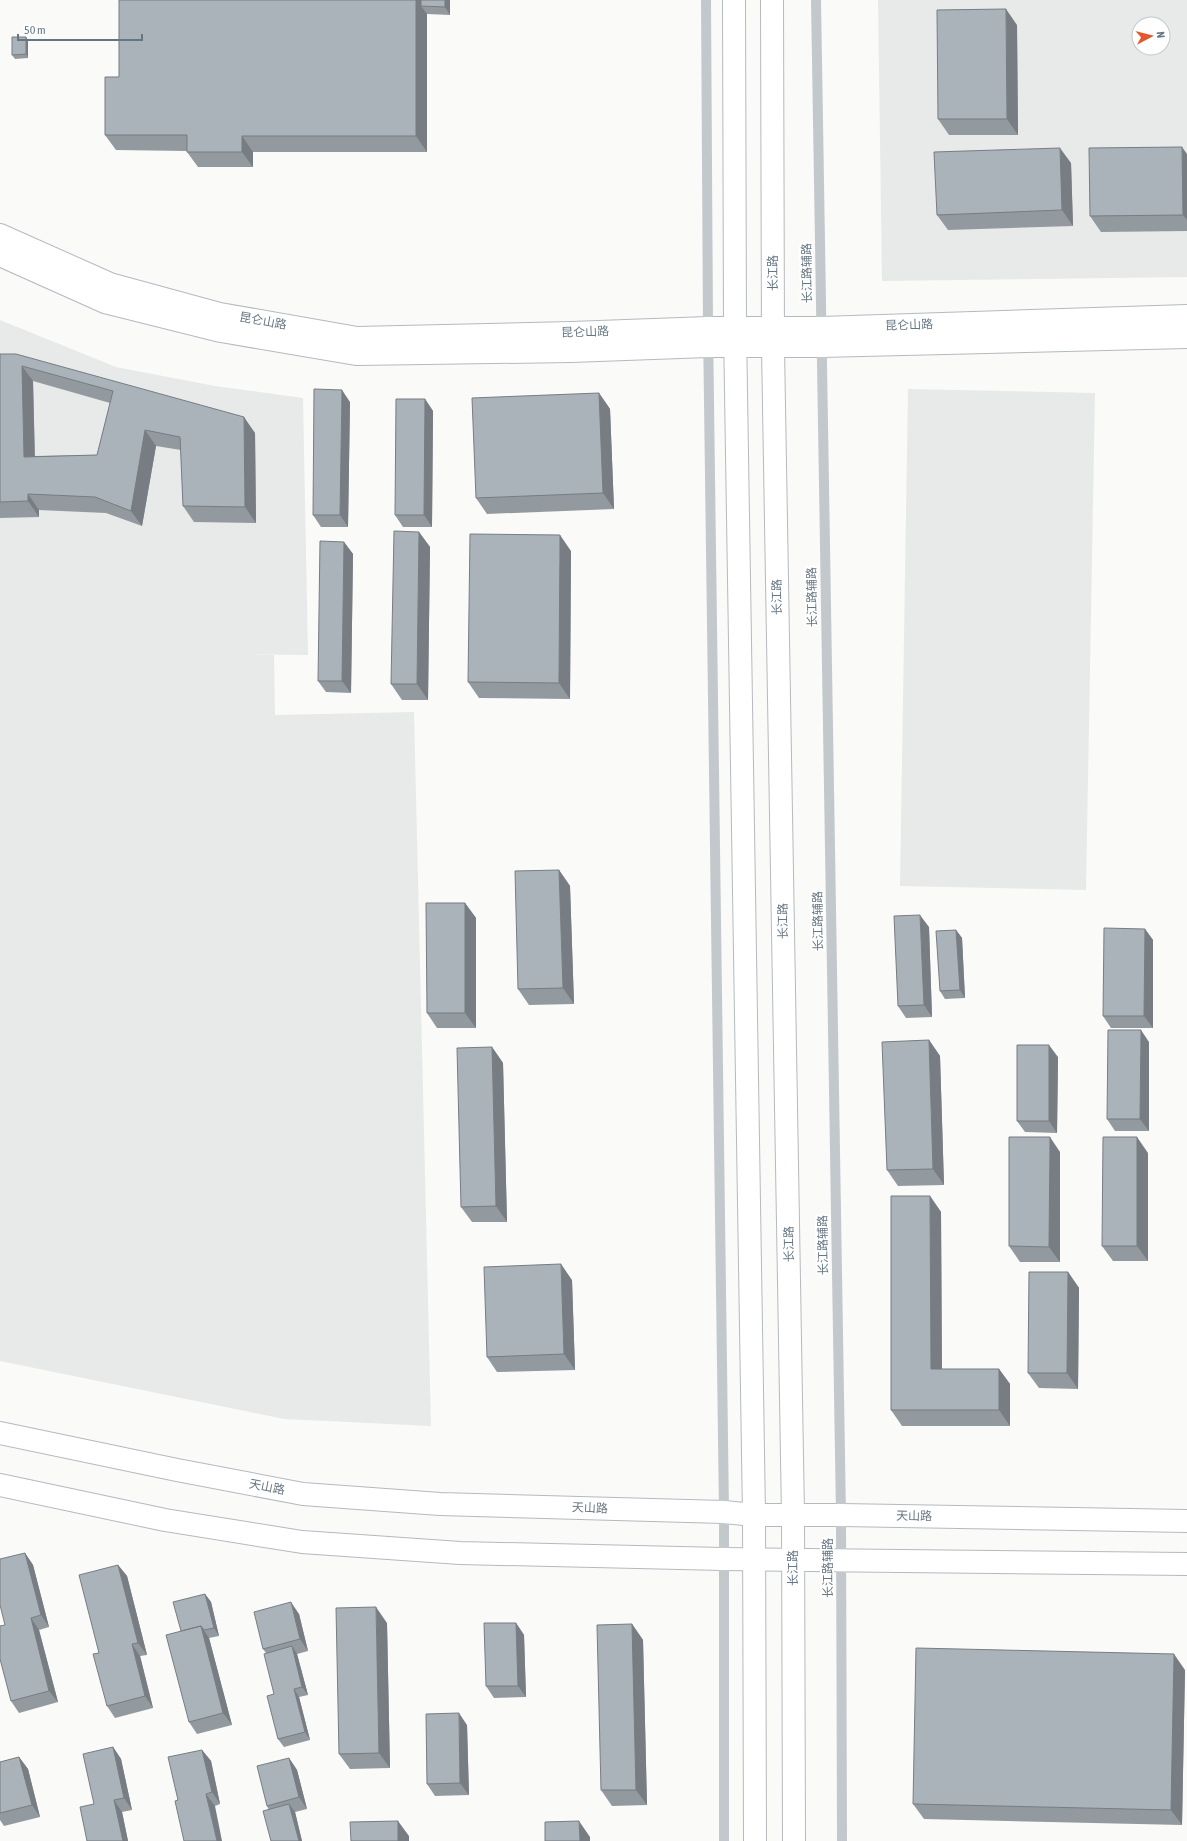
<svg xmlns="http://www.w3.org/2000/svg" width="1187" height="1841" font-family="'Asap Condensed','Noto Sans SC',sans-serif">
  <rect width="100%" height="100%" fill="#fafaf8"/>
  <!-- built -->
  <path fill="#e8e9e9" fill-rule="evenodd" d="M878,0H1187V277L882,281ZM1139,24H1163V48H1139Z
    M0,320L116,367L215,386L303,398L308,655L168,654L274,655L275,715L414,712L431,1426L284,1419L0,1361Z
    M908,389L1095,393L1086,890L900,886Z"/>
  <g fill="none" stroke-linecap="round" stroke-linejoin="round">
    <!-- secondary casing -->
    <g stroke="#b3babf" stroke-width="24">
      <path id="secondary" d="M0,235L110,284L220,314L357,338L571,333L708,328H821L1187,316
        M0,255L105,302L221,331L356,354L571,351L708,346H821L1187,337
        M0,1433L177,1470L303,1494L440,1504L724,1512L754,1515H841L1187,1521
        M0,1485L165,1520L302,1542L460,1553L723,1559L1187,1564"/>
    </g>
    <!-- primary casing -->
    <g stroke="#b5babe" stroke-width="24">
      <path id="primary" d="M734,0L735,329L754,1515L755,1841
        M772,0L773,347L793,1515L794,1841"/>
    </g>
    <!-- lane -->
    <path stroke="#c3c8cc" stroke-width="10" d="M706,0L708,328L724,1512V1841
      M816,0L841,1515L842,1841"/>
    <!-- secondary -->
    <use href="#secondary" stroke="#fff" stroke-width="22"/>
    <!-- primary -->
    <use href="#primary" stroke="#fff" stroke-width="22"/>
  </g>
  <!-- wall -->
  <path fill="#929a9f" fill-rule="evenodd" d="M119,0H450V15L427,14V152H253V167H198L187,152V151L116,150L105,135L119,77Z
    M1017,25L1018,135H949L938,119Z
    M26,37L28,41V58L15,59L12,55Z
    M1187,154V231L1101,232L1090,216Z
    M1071,163L1073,226L948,230L937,215Z
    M0,354L255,433L256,523L194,522L183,506L181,450L156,446L142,526L106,513L39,510V517L0,518ZM33,381L110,403L97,455L35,456Z
    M599,393L610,409L614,509L487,514L476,498Z
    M425,399L433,411L432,527H403L395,515Z
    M350,402L348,527H321L313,515Z
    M419,532L430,547L428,700H402L391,684Z
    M344,542L353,554L351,693L326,692L318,681Z
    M571,551L570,699L479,698L468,682Z
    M559,870L570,886L574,1004L529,1005L518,989Z
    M465,903L476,918V1028H437L427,1013Z
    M929,927L932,1017L906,1018L898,1006Z
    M1145,929L1153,940V1028H1111L1103,1016Z
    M956,930L962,938L965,998L945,999L940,991Z
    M929,1040L940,1056L944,1185L898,1186L887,1170Z
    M1149,1042V1131H1115L1107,1119Z
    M492,1047L503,1063L507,1222H472L461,1207Z
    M1058,1057L1057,1133L1025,1132L1017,1121Z
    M1060,1152V1262H1020L1009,1246Z
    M1148,1153V1261H1113L1102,1246Z
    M930,1196L941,1212L942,1369H999L1010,1384V1426H902L891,1410Z
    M1068,1272L1079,1288L1078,1389L1039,1388L1028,1373Z
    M572,1280L575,1370L497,1372L487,1357Z
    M25,1553L33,1565L49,1627L39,1630L58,1702L19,1713L11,1701Z
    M118,1565L127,1576L147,1655L140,1656L153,1708L115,1718L107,1706Z
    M205,1594L211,1602L219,1636L209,1638L232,1725L197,1734L189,1722Z
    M299,1614L308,1651L297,1654L308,1695L299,1697L310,1740L284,1747L278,1739L274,1694L266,1653L263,1649Z
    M387,1623L390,1768L350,1769L339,1754Z
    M516,1623L524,1635L526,1697L494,1698L486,1686Z
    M632,1624L643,1640L647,1805L612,1806L601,1790Z
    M1185,1670L1182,1825L924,1819L913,1804Z
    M467,1725L469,1795L435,1796L427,1784Z
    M113,1747L121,1759L132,1810L122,1812L128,1841H87L94,1804Z
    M202,1750L211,1761L220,1804L215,1806L178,1800Z
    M19,1757L28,1769L40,1817L4,1826L0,1820V1762Z
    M289,1758L297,1770L307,1809L295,1812L302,1841H271L269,1810L267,1806Z"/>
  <!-- shaded-wall -->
  <path fill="#777d82" d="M416,0H427L421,6L427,14V152L416,136Z
    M445,0H450V15L445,7Z
    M1006,9L1017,25L1018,135L1007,119Z
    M26,37L28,41V58L26,54Z
    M242,136L253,152V167L242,152Z
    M1182,147L1187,154V220L1183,215Z
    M1060,148L1071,163L1073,226L1062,210Z
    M22,366L33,381L35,472L24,457Z
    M342,390L350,402L348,527L340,515Z
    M599,393L610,409L614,509L603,493Z
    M425,399L433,411L432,527L424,515Z
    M244,417L255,433L256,523L245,507Z
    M145,430L156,446L142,526L131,511Z
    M28,494L39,510V517L28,501Z
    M419,532L430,547L428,700L417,684Z
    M560,535L571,551L570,699L559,683Z
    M344,542L353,554L351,693L342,681Z
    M559,870L570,886L574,1004L563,988Z
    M465,903L476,918V1028L465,1013Z
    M920,915L929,927L932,1017L924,1005Z
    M1145,929L1153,940V1028L1144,1016Z
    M956,930L962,938L965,998L960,990Z
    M1141,1030L1149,1042V1131L1140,1119Z
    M929,1040L940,1056L944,1185L933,1169Z
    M1049,1045L1058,1057L1057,1133L1049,1121Z
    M492,1047L503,1063L507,1222L496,1206Z
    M1050,1137L1060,1152V1262L1049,1247Z
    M1137,1137L1148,1153V1261L1137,1246Z
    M930,1196L941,1212L942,1384L931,1369Z
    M561,1264L572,1280L575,1370L564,1354Z
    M1068,1272L1079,1288L1078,1389L1067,1373Z
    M999,1369L1010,1384V1426L999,1410Z
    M25,1553L33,1565L49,1627L41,1615Z
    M118,1565L127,1576L147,1655L138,1643Z
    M205,1594L211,1602L219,1636L214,1628Z
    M291,1602L299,1614L308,1651L300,1639Z
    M376,1607L387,1623L390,1768L379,1753Z
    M31,1618L39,1630L58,1702L49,1691Z
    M516,1623L524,1635L526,1697L518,1686Z
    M632,1624L643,1640L647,1805L636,1790Z
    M201,1626L209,1638L232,1725L223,1713Z
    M132,1644L140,1656L153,1708L145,1696Z
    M292,1646L297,1654L308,1695L302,1687Z
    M1174,1654L1185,1670L1182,1825L1171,1810Z
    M294,1689L299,1697L310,1740L305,1732Z
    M459,1713L467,1725L469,1795L460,1783Z
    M113,1747L121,1759L132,1810L124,1798Z
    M202,1750L211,1761L220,1804L212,1792Z
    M19,1757L28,1769L40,1817L32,1805Z
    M289,1758L297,1770L307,1809L299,1797Z
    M206,1794L215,1806L222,1841H217Z
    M114,1800L122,1812L128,1841H123Z
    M289,1804L295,1812L302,1841H299Z
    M398,1821L409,1836V1841H398Z
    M579,1821L590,1837V1841H580Z"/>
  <!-- building -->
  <path fill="#aab3b9" stroke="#777d82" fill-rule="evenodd" d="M119,0H416V136H242V152H187V135H105V77H119Z
    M421,0H445V7L421,6Z
    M1006,9L1007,119H938L937,10Z
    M12,37H26V54L12,55Z
    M1182,147L1183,215L1090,216L1089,148Z
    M1060,148L1062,210L937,215L934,152Z
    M0,354H16L244,417L245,507L183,506L180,437L145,430L131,511L95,497L28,494V501L0,502ZM22,366L113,391L97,455L24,457Z
    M314,389L342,390L340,515H313Z
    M599,393L603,493L476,498L472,398Z
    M396,399H425L424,515H395Z
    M394,531L419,532L417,684H391Z
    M470,534L560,535L559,683L468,682Z
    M320,541L344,542L342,681H318Z
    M559,870L563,988L518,989L515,871Z
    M426,903H465V1013H427Z
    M920,915L924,1005L898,1006L894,916Z
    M1104,928L1145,929L1144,1016H1103Z
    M956,930L960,990L940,991L936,931Z
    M1108,1030H1141L1140,1119H1107Z
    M929,1040L933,1169L887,1170L882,1042Z
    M1017,1045H1049V1121H1017Z
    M492,1047L496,1206L461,1207L457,1048Z
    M1009,1137H1050L1049,1247L1009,1246Z
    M1103,1137H1137V1246H1102Z
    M891,1196H930L931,1369H999V1410H891Z
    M561,1264L564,1354L487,1357L484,1267Z
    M1029,1272H1068L1067,1373H1028Z
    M25,1553L41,1615L31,1618L49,1691L11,1701L0,1659V1626L5,1625L0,1605V1559Z
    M118,1565L138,1643L132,1644L145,1696L107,1706L93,1654L99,1653L79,1575Z
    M205,1594L214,1628L204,1630L201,1626L181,1631L173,1602Z
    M291,1602L300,1639L263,1649L254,1612Z
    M376,1607L379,1753L339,1754L336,1608Z
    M484,1623H516L518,1686H486Z
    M632,1624L636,1790H601L597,1625Z
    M201,1626L223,1713L189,1722L166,1635Z
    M292,1646L302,1687L294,1689L305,1732L278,1739L267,1696L274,1694L264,1654Z
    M916,1648L1174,1654L1171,1810L913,1804Z
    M459,1713L460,1783L427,1784L426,1714Z
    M113,1747L124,1798L114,1800L123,1841H87L80,1807L94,1804L83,1754Z
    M202,1750L212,1792L206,1794L217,1841H184L175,1801L178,1800L168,1757Z
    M19,1757L32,1805L0,1813V1762Z
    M289,1758L299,1797L267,1806L257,1766Z
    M289,1804L299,1841H271L263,1811Z
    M398,1821V1841H351L350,1822Z
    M579,1821L580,1841H545V1822Z"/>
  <g text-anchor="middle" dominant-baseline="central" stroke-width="4" stroke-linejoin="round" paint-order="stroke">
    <!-- street labels -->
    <g font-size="12" fill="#657683" stroke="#fff">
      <text transform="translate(773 273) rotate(-90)">长江路</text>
      <text transform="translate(807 273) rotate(-91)">长江路辅路</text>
      <text transform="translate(263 321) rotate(10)">昆仑山路</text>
      <text transform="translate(909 325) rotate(-2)">昆仑山路</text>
      <text transform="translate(585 332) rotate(-2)">昆仑山路</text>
      <text transform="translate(777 597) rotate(-91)">长江路</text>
      <text transform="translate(812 597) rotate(-91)">长江路辅路</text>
      <text transform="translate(783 921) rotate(-91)">长江路</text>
      <text transform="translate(818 921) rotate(-91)">长江路辅路</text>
      <text transform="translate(789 1244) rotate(-91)">长江路</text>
      <text transform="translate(823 1245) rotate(-91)">长江路辅路</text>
      <text transform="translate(267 1487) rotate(11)">天山路</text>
      <text transform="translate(590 1508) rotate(2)">天山路</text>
      <text transform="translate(914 1516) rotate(1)">天山路</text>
      <text transform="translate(793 1568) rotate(-90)">长江路</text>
      <text transform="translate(828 1568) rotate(-90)">长江路辅路</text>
    </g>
  </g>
  <!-- north arrow -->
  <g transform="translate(1151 36) rotate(83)"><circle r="19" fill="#ffffff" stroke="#c1c8cd"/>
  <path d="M0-3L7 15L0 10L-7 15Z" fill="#e4572e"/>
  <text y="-6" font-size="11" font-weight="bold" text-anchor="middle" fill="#657683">N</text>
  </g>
  <!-- scale -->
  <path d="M18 34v6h124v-6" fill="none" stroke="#657683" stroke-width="2"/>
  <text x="24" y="34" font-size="12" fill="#657683" stroke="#ffffff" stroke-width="3" paint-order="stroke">50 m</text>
</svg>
